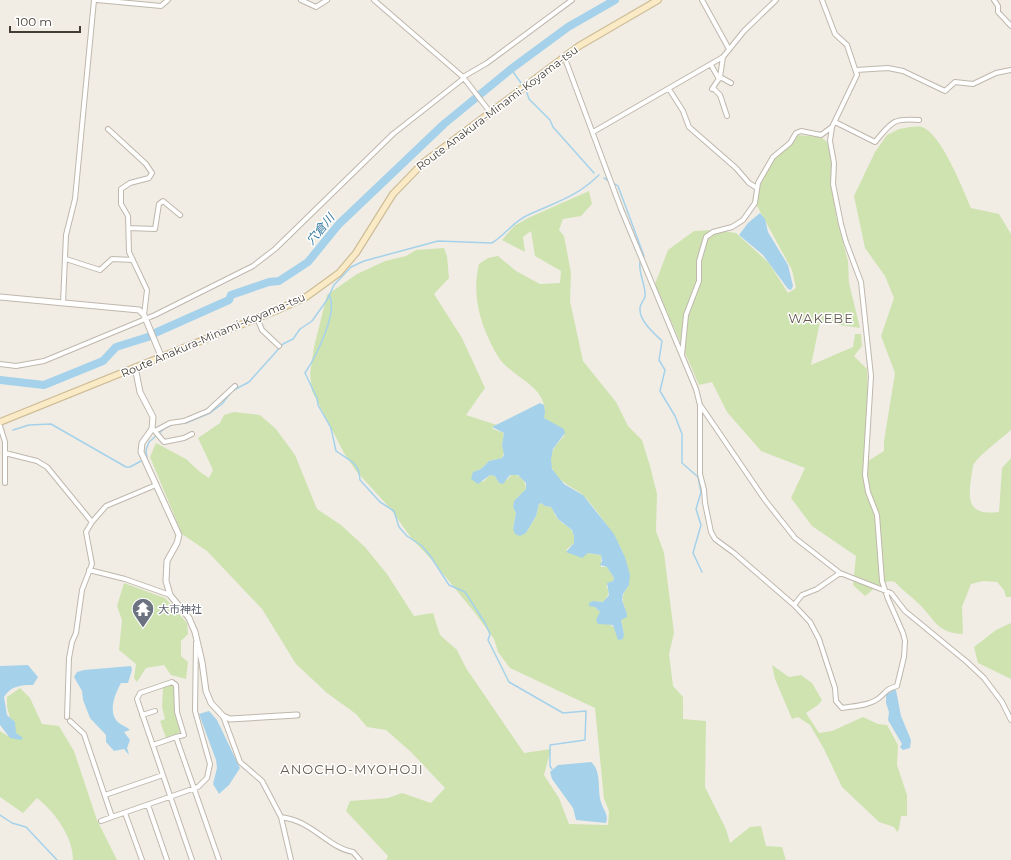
<svg xmlns="http://www.w3.org/2000/svg" width="1011" height="860" font-family="Montserrat,'Noto Sans JP',sans-serif">
  <rect width="100%" height="100%" fill="#f1ede5"/>
  <!-- green -->
  <path fill="#cfe3b1" d="M910,127C914,127 919,126 922,127C941,133 964,191 971,208L999,214L1011,234V430C1002,438 979,455 974,464C972,467 972,475 971,479C967,505 972,515 999,512L1002,468L1011,458V597H1006L1004,590L997,582L983,581L971,584L962,607L963,634C936,633 935,619 918,603C911,596 902,590 895,582C884,578 873,590 865,596L853,585L856,556L812,526L791,498L805,468L761,451L727,412L712,382L699,385L655,284L668,250L694,231L714,230L736,233L769,263L788,293L796,288L792,270L757,206L760,184L775,158L790,145L798,135L821,137L827,142L832,161L831,182L837,220L848,261L849,283L860,328L820,322L811,365L853,347L855,334H861L862,346L854,356L867,369L868,402L863,460L868,461L884,451V441L895,373L881,336L894,298L885,276L865,248L854,196L875,152L887,135L899,129Z
    M589,191L592,204L581,216L563,219L559,230L564,236L571,273L570,301L583,361L616,402L628,426L642,440L650,466L657,494L656,531L664,553L674,633L669,654L673,686L683,697V719L706,721L705,787L726,829L730,843L750,827L761,826L766,846L782,847L786,860H386L388,856L346,811L350,801L388,798L402,793L431,803L445,788L411,752L386,730L367,727L356,714L327,693L296,664L262,609L207,551L182,534L150,457L156,443L186,459L200,472L209,478L213,470L198,438L220,423L224,415L234,412L260,415L276,429L295,455L317,509L341,525L365,547L387,574L414,616L433,613L440,635L457,650L466,668L524,753L551,749L544,775L559,798L569,824L608,825L609,811L604,799L595,708L510,668L498,652L494,639L475,613L431,559L412,539L389,507L356,471L344,453L312,391L310,374L314,347L327,295L357,274L385,261L406,256L416,250L444,248L447,256L449,278L434,294L462,338L485,388L466,415L497,425L492,427L493,429L504,433L502,445L505,450L502,458L489,461L481,469L473,472L483,482L490,475L495,476L499,483L507,480L512,474C521,475 526,481 526,490L517,498L513,507L516,513L513,529L526,533L536,516L539,504L541,503L545,506L551,507C554,510 554,515 557,518C565,528 576,526 574,543L566,550L574,555L588,553L601,555V567H607L614,578L613,581L606,586C611,593 608,596 603,602L593,601L595,607L600,612L599,617L615,628L618,639L624,634L621,620L627,614C622,600 620,598 629,585C628,577 628,566 625,558C621,544 591,500 579,492C569,485 557,481 552,468C547,454 556,445 564,436V429L546,421L543,418C552,388 512,378 499,358C481,329 471,296 479,264L488,258L498,256L516,271L540,284L560,283L561,271L535,256L531,231L523,237L525,252L502,240L514,226L528,218Z
    M124,583L165,598L187,623L188,634L181,641V656L188,662L186,679L171,675L164,665L146,668L137,682L134,678L136,664L119,650L122,620L117,606Z
    M1011,623V679L978,663L974,647L996,630Z
    M772,665L789,677L801,675L812,683L822,700L818,705L806,713L819,733L832,731L863,717L878,724L887,725L898,745L897,765L907,795V816H901L899,829L897,832L894,827L879,822L842,787L824,749L810,725L798,717L792,719L775,679Z
    M171,684L174,686L176,713L181,732L166,738L160,721L165,719L162,707L163,687Z
    M20,688L30,698L42,724L59,726L74,751L97,820L117,860H73C73,837 55,812 37,798L23,813L0,797V731L8,736L14,731L7,707V697Z"/>
  <!-- water -->
  <path fill="#a5d2ea" d="M760,213L765,219L768,232L788,265L793,286L791,290L788,289L763,255L739,235L748,223Z
    M540,403L544,405L545,412L544,418L564,429L565,433L553,449L551,459L552,469L564,484L583,495L614,534L625,557L630,575L629,585L623,594L622,600L627,614V617L621,620L624,634L623,639L618,640L613,625L598,624L596,620L600,612L595,607L589,606V603L593,601L603,602L609,595L607,583L613,581L614,578L607,567L600,565L602,561L601,555L588,553L582,558L566,552L574,543V536L572,530L558,519L551,507L545,506L541,503L539,504L536,516L526,533L520,536L515,534L513,529L516,513L513,507L514,501L526,489V483L518,475H510L503,484L499,483L495,476L490,475L478,484L471,479L473,472L481,469L489,461L502,458L504,455L502,445L504,433L492,427Z
    M28,665L38,677L33,685C20,685 11,686 4,697L7,715L15,722L16,733L23,738L21,740L10,738L0,725V666Z
    M131,666L132,670L128,683H121C115,694 107,713 119,723C123,726 127,727 130,730L124,732L130,740L127,748L129,755L124,749L114,751L106,742V735L90,718L83,700L82,691L74,677L77,672L84,670Z
    M893,690H896L901,716L911,740L910,748L903,750L900,747L902,744L888,720L889,712L886,703V695Z
    M209,711L217,720L240,768L229,785L219,794L213,784L217,768L216,760L199,714Z
    M591,762C602,771 597,789 601,802C603,810 609,814 606,823L576,820L573,808L552,779L550,772L558,765Z"/>
  <g fill="none" stroke-linecap="round" stroke-linejoin="round">
    <!-- stream -->
    <path stroke="#a5d2ea" stroke-width="1.5" d="M511,69L521,83
      M526,90L529,99L550,120L553,127L594,173
      M604,178L609,181
      M615,184L618,186L644,256L643,258
      M640,262C638,273 646,285 645,296C645,300 640,303 640,308C639,321 654,333 662,341L659,360L665,370L660,391L675,416L682,434V463L698,477L701,492L696,509L701,525L693,553L702,572
      M329,295C339,312 315,358 305,373L317,398L318,405L331,428L336,451C350,461 359,462 360,480L380,502L394,511L399,527L407,536L422,546L431,557L449,585L465,592L485,623L490,634L488,640L509,682L563,713L586,711L585,740L550,745V766L552,769
      M13,430L29,425L51,424L126,467H130L141,461
      M147,459L146,450L149,442L165,428L173,424L186,423L210,413L222,404L232,391L249,382L283,344L293,339L300,329L312,321L327,300L334,285L351,267L364,261L438,241L492,243C504,236 512,223 526,216C555,202 574,199 599,175
      M0,815L12,823L26,827L57,860"/>
    <!-- river -->
    <path stroke="#a5d2ea" stroke-width="8" d="M0,380L44,385L103,361L116,347L148,337L155,333L229,300L231,295L269,282L279,281L308,262L339,224L444,124L511,69L568,27L615,0"/>
    <!-- minor casing -->
    <g stroke="#bfb7ac" stroke-width="6">
      <path id="minor" d="M97,0L161,6L168,0
        M301,0L316,7L327,0
        M374,0L463,77L490,112
        M702,0L729,49
        M994,0L998,6V12L1011,26
        M564,56L621,209L696,389L700,405L707,415L765,500L795,538L840,573L891,593L905,611L967,662L984,678L1002,702L1011,720
        M711,65L719,79
        M856,70L888,68L903,71L945,91L955,82L973,84L996,73L1011,70
        M463,77L487,63L572,0
        M720,77L731,83
        M713,88L720,95L727,116
        M669,89L683,111L689,127L736,168L749,183L757,188
        M712,89L720,77L723,57
        M835,122L875,142C892,122 892,118 919,120
        M108,129L146,164L152,173L149,178L130,183L121,189V204L128,216L129,252L147,290L144,315
        M593,132L723,57L744,31L776,0
        M129,228L155,229L159,204L163,201L180,215
        M66,259L100,270L112,259L133,260
        M63,303L66,235L75,199L94,0
        M257,318L262,330L279,346
        M682,355L686,315L699,281V261L706,237L713,232L732,227L743,220L755,203L758,183L773,157L790,143L796,133L801,131L821,135L832,127
        M0,364L16,366L44,361L155,315L253,266L275,249L393,134L464,78
        M700,405V474L704,490L705,503L711,532L715,539L734,553L794,605L810,622L819,639L835,688L836,701L842,708C853,706 869,706 879,698C887,692 884,690 897,686L904,657L905,641L903,633L888,599L882,581L877,515L868,492L865,475L871,376L861,282L846,242L841,224L833,184L834,163L830,141L832,127L857,75L847,45L835,34L822,0
        M0,426L5,442V483
        M154,430L164,442L184,438L192,434
        M155,431L170,423L184,421L208,411L235,386
        M5,453L37,461L47,467L92,522
        M89,570L125,579L170,595
        M794,605L802,595L817,589L840,573
        M142,715L155,711
        M223,716L240,762L262,781L281,817L291,860
        M67,717L69,658L72,642L76,633L82,590L92,564L86,532L92,522L106,506L156,485
        M70,721L84,734L112,817L198,787L207,778L210,764L195,711L196,643
        M153,745L176,737
        M105,795L163,775
        M148,805L167,860
        M125,813L142,860
        M281,817C286,818 293,819 299,822C318,830 332,848 353,852L360,860
        M101,821L112,817
        M192,860L137,699L140,693L172,682L176,685L177,712L184,735L176,737L219,860"/>
    </g>
    <!-- tertiary casing -->
    <g stroke="#bfb7ac" stroke-width="7">
      <path id="tertiary" d="M0,297L139,310L144,315L161,356
        M135,367L140,392L153,417L152,429L142,443L141,452L179,535L177,543L167,561L166,581L170,595L189,618L195,632L202,662L206,691L211,703L223,716L230,719L297,715"/>
    </g>
    <!-- secondary casing -->
    <g stroke="#cebd98" stroke-width="8">
      <path id="secondary" d="M0,422L275,311L306,297L339,273L356,253L393,194L423,163L579,46L658,0"/>
    </g>
    <!-- minor -->
    <use href="#minor" stroke="#fff" stroke-width="4"/>
    <!-- tertiary -->
    <use href="#tertiary" stroke="#fff" stroke-width="5"/>
    <!-- secondary -->
    <use href="#secondary" stroke="#faebc6" stroke-width="5.5"/>
  </g>
  <!-- icons -->
  <defs>
    <g id="temple-pin" transform="scale(1.15)"><path d="M0 17L-7.5 6A9.5 9.5 0 1 1 7.5 6Z" fill="#6b7280" stroke="#fff"/><path d="M0-6L5-2H3V0L6.5 2.5H4V6H1.5V3h-3V6H-4V2.5H-6.5L-3 0V-2H-5Z" fill="#fff"/></g>
  </defs>
  <g fill-rule="evenodd">
    <use href="#temple-pin" x="143" y="609"/>
  </g>
  <g text-anchor="middle" dominant-baseline="central" stroke-width="3" stroke-linejoin="round" paint-order="stroke">
    <!-- street labels -->
    <g font-size="11" fill="#433d35" stroke="#fff">
      <text transform="translate(497 108) rotate(-37)">Route Anakura-Minami-Koyama-tsu</text>
      <text transform="translate(213 335) rotate(-23)">Route Anakura-Minami-Koyama-tsu</text>
    </g>
    <!-- worship labels -->
    <g font-size="11" fill="#5b616d" stroke="#fff" text-anchor="start">
      <text x="158" y="609">大市神社</text>
    </g>
    <!-- water labels -->
    <g font-size="12" font-style="italic" fill="#35799f" stroke="#fff">
      <text transform="translate(320 229) rotate(-50)">穴倉川</text>
    </g>
    <!-- quarter labels -->
    <g font-size="13" letter-spacing="1" fill="#655a4d" stroke="#fff">
      <text x="821" y="318">WAKEBE</text>
      <text x="352" y="769">ANOCHO-MYOHOJI</text>
    </g>
  </g>
  <!-- scale -->
  <path d="M10 26v6h70v-6" fill="none" stroke="#433d35" stroke-width="2"/>
  <text x="16" y="26" font-size="12" fill="#433d35" stroke="#ffffff" stroke-width="3" paint-order="stroke">100 m</text>
</svg>
